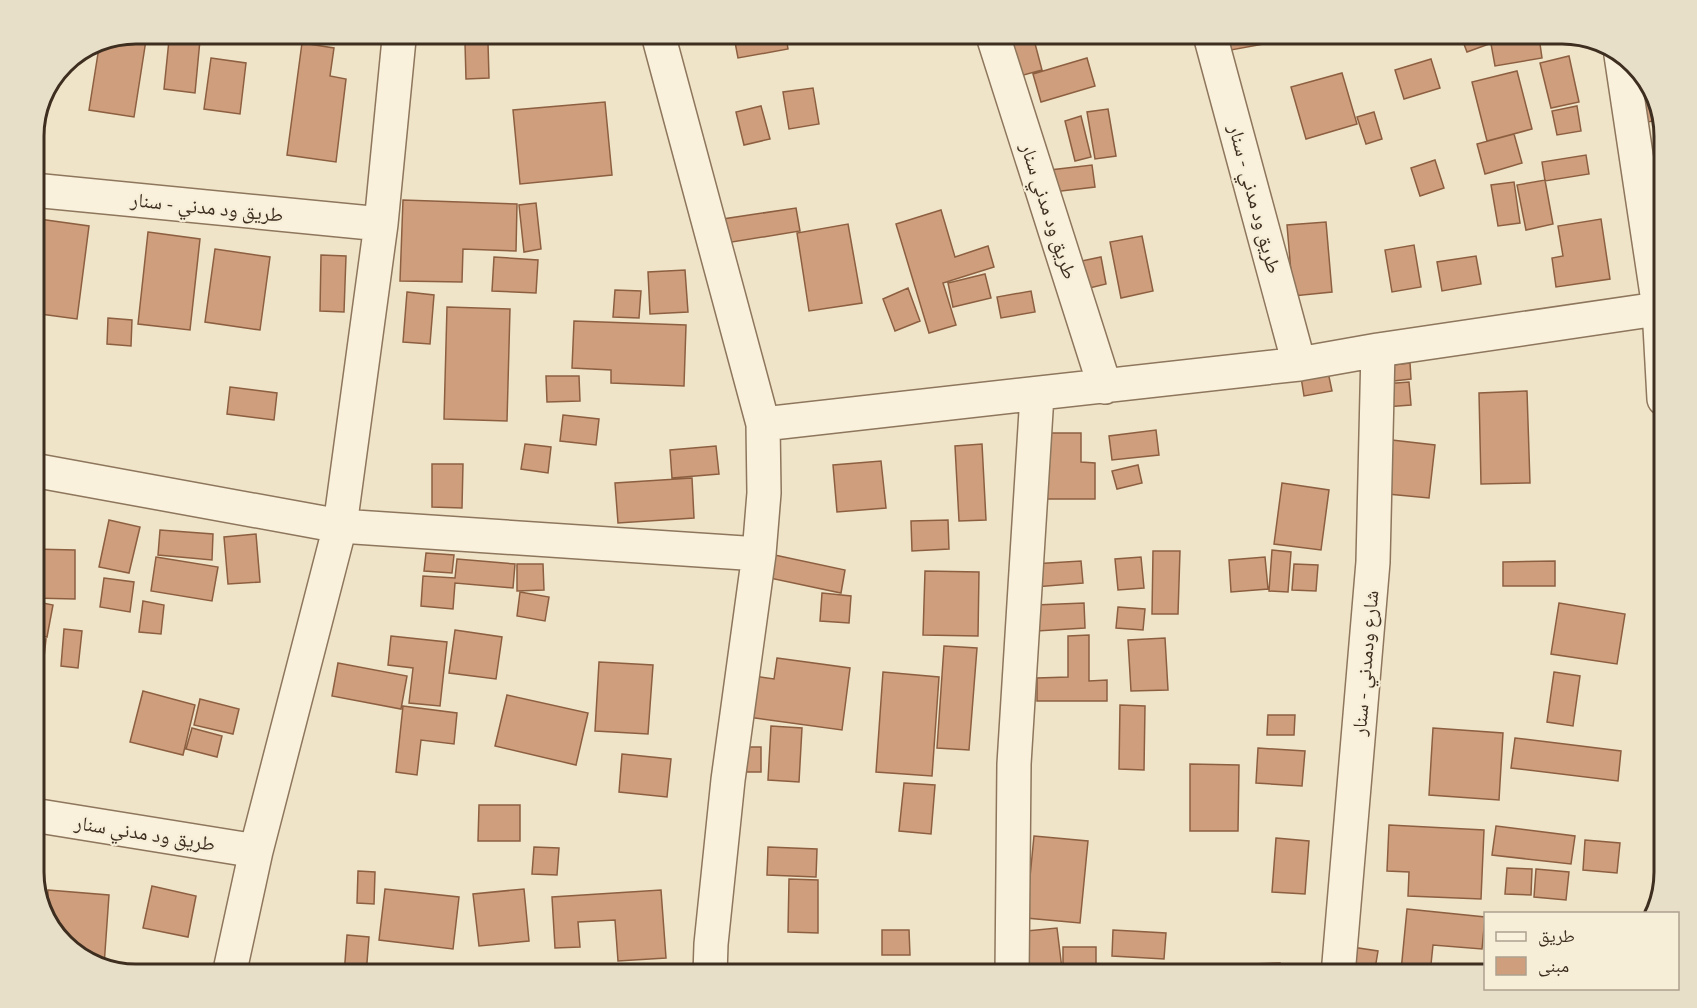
<svg xmlns="http://www.w3.org/2000/svg" width="1697" height="1008" font-family="'Zilla Slab','Noto Naskh Arabic',serif">
  <rect width="100%" height="100%" fill="#f0e4c8"/>
  <!-- building -->
  <path fill="#cf9f7d" stroke="#8d5f41" stroke-width="1.5" d="M1486,33L1489,44L1467,52L1460,34Z
    M1307,34V36L1231,50L1228,35Z
    M1363,34H1387L1365,41Z
    M1394,34H1422L1398,43Z
    M1005,36H1033L1042,70L1016,77Z
    M734,37H786L788,49L738,58Z
    M1539,37L1542,58L1495,66L1491,44Z
    M146,40L134,117L89,110L100,41Z
    M169,40H200L195,93L164,89Z
    M302,43L334,48L330,76L346,79L336,162L287,155Z
    M465,43H488L489,78L466,79Z
    M1569,56L1579,102L1551,108L1540,63Z
    M211,58L246,63L240,114L204,109Z
    M1087,58L1095,86L1041,102L1033,74Z
    M1431,59L1440,88L1404,99L1395,70Z
    M1517,71L1532,129L1487,141L1472,82Z
    M1342,73L1357,124L1306,139L1291,87Z
    M1641,75L1650,84L1659,120L1631,125L1623,78Z
    M813,88L819,124L789,129L783,92Z
    M605,102L612,175L520,184L513,110Z
    M761,106L770,139L744,145L736,112Z
    M1577,106L1581,131L1557,135L1552,111Z
    M1108,109L1116,156L1095,159L1087,112Z
    M1374,112L1382,139L1366,144L1357,117Z
    M1081,116L1091,157L1075,161L1065,121Z
    M1514,134L1522,163L1485,174L1477,144Z
    M1586,155L1589,174L1545,181L1542,162Z
    M1435,160L1444,188L1420,196L1411,168Z
    M1092,165L1095,187L1053,192L1050,170Z
    M1545,180L1553,224L1526,230L1517,185Z
    M1514,182L1520,223L1498,226L1491,185Z
    M403,200L517,204L516,251L463,249L462,282L400,281Z
    M536,203L541,249L524,252L519,205Z
    M796,208L800,231L726,243L723,219Z
    M941,210L955,257L988,246L994,267L943,283L956,325L929,333L896,224Z
    M39,219L89,226L77,319L33,313V264Z
    M1601,219L1610,279L1556,287L1552,258L1563,256L1558,226Z
    M1326,222L1332,292L1293,296L1287,225Z
    M848,224L862,303L809,311L797,233Z
    M148,232L200,239L190,330L138,324Z
    M1142,236L1153,291L1121,298L1110,242Z
    M1414,245L1421,287L1392,292L1385,250Z
    M215,249L270,257L260,330L205,322Z
    M321,255L346,256L344,312L320,311Z
    M1476,256L1481,284L1442,291L1437,262Z
    M494,257L538,260L536,293L492,291Z
    M1101,257L1106,284L1077,291L1072,263Z
    M685,270L688,312L650,314L648,272Z
    M985,274L991,298L953,307L948,283Z
    M908,288L920,321L895,331L883,299Z
    M615,290L641,291L639,318L613,317Z
    M1031,291L1035,312L1001,318L997,297Z
    M407,292L434,295L430,344L403,342Z
    M447,307L510,309L507,421L444,419Z
    M108,318L132,320L131,346L107,344Z
    M574,321L686,325L684,386L611,383V370L572,368Z
    M1410,363L1411,379L1385,382L1384,366Z
    M1328,372L1332,391L1304,396L1301,377Z
    M546,376H579L580,401L547,402Z
    M1409,382L1411,405L1385,407L1383,384Z
    M33,387L43,388L37,435H33Z
    M230,387L277,393L274,420L227,414Z
    M1527,391L1530,483L1481,484L1479,393Z
    M563,415L599,419L596,445L560,441Z
    M1156,430L1159,455L1112,460L1109,436Z
    M1038,433H1081V462L1095,463V499H1038Z
    M1383,439L1435,445L1429,498L1377,493Z
    M525,444L551,447L548,473L521,469Z
    M982,444L986,520L959,521L955,446Z
    M716,446L719,474L672,478L670,450Z
    M881,461L886,508L837,512L833,465Z
    M432,464H463L462,508L432,507Z
    M1138,465L1142,483L1117,489L1112,471Z
    M692,478L694,518L618,523L615,483Z
    M1282,483L1329,490L1321,550L1274,544Z
    M109,520L140,527L129,573L99,567Z
    M948,520L949,549L912,551L911,521Z
    M160,530L213,534L212,560L158,555Z
    M256,534L260,582L228,584L224,537Z
    M33,549L75,550V599L33,598Z
    M1272,550L1291,552L1288,592L1269,591Z
    M1153,551H1180L1178,614H1152Z
    M426,553L454,555L452,573L424,571Z
    M770,554L845,570L841,593L765,577Z
    M156,557L218,567L212,601L151,591Z
    M1141,557L1144,588L1118,590L1115,559Z
    M1265,557L1268,589L1231,592L1229,560Z
    M457,559L515,564L513,588L455,583L453,609L421,606L423,576L455,578Z
    M1081,561L1083,583L1035,587L1032,564Z
    M1555,561V586H1503V562Z
    M517,564H543L544,590L517,591Z
    M1294,564L1318,565L1316,591L1292,590Z
    M925,571L979,572L978,636L923,635Z
    M104,578L134,582L130,612L100,607Z
    M520,592L549,597L545,621L517,616Z
    M822,593L851,596L849,623L820,621Z
    M33,601L53,605L47,637L33,634Z
    M143,601L164,605L161,634L139,632Z
    M1084,603L1085,628L1037,631L1035,605Z
    M1559,603L1625,614L1617,664L1551,654Z
    M1118,607L1145,609L1143,630L1116,628Z
    M64,629L82,631L78,668L61,666Z
    M455,630L502,637L496,679L449,673Z
    M1089,635V681L1107,680V701H1037V678L1068,677V636Z
    M391,636L447,642L440,706L409,703L413,668L388,665Z
    M33,638L46,639L43,667L33,666Z
    M1165,638L1168,690L1131,691L1128,640Z
    M944,646L977,648L969,750L937,748Z
    M777,658L850,668L842,730L741,716L747,675L774,679Z
    M599,662L653,665L648,734L595,731Z
    M338,663L407,676L401,709L332,696Z
    M883,672L939,677L932,776L876,772Z
    M1554,672L1580,676L1573,726L1547,722Z
    M143,691L195,705L183,755L130,742Z
    M507,695L588,713L576,765L495,746Z
    M200,699L239,709L233,734L194,725Z
    M1120,705L1145,706L1144,770L1119,769Z
    M403,706L457,713L454,744L421,740L417,775L396,772Z
    M1268,715H1295L1294,735H1267Z
    M771,726L802,728L799,782L768,780Z
    M192,728L222,736L217,757L186,749Z
    M1433,728L1503,733L1499,800L1429,795Z
    M1515,738L1621,751L1618,781L1511,768Z
    M737,747H761V772H737Z
    M1258,748L1305,751L1302,786L1256,783Z
    M622,754L671,759L667,797L619,792Z
    M1190,764L1239,765L1238,831H1190Z
    M904,783L935,785L931,834L899,831Z
    M479,805H520V841H478Z
    M1389,825L1484,830L1481,899L1408,896L1409,872L1387,871Z
    M1496,826L1575,836L1571,864L1492,855Z
    M1034,836L1088,841L1080,923L1026,918Z
    M1276,838L1309,841L1305,894L1272,892Z
    M1585,840L1620,843L1617,873L1583,870Z
    M534,847L559,848L557,875L532,874Z
    M768,847L817,849L816,877L767,875Z
    M1507,868L1532,869L1531,895L1505,894Z
    M1536,869L1569,872L1566,900L1534,897Z
    M358,871L375,872L374,904L357,903Z
    M789,879L818,880V933L788,932Z
    M152,886L196,896L188,937L143,928Z
    M385,889L459,897L453,949L379,940Z
    M524,889L529,941L479,946L473,894Z
    M48,890L109,895L104,966L84,961L47,924Z
    M661,890L666,958L618,961L615,920L578,922L580,947L555,948L552,897Z
    M1407,909L1485,917L1482,949L1433,945L1430,974L1401,971Z
    M1057,928L1062,969L1020,973L1015,932Z
    M882,930H909L910,955H882Z
    M1113,930L1166,933L1164,959L1112,956Z
    M347,935L369,937L366,975H344Z
    M1063,947H1096V975H1063Z
    M1352,947L1378,951L1374,975H1348Z
    M1280,963L1281,975H1253L1252,964Z
    M882,966L913,968L912,975H882Z
    M403,967L458,969V975H402Z
    M1439,967L1466,970L1465,975H1439Z
    M948,970H972V975H948Z"/>
  <g fill="none" stroke-linecap="round" stroke-linejoin="round">
    <!-- minor casing -->
    <g stroke="#8d765c" stroke-width="36">
      <path id="minor" d="M1210,35L1299,364
        M993,36L1105,387
        M659,38L763,424L764,493L759,554L728,780L711,944L710,975
        M1621,55L1659,308L1664,399
        M33,190L381,224
        M763,424L1299,364L1378,350L1664,308
        M33,470L340,526L759,554
        M33,815L256,851
        M229,975L256,851L340,526L381,224L399,39
        M1012,975L1014,764L1037,395
        M1338,975L1373,562L1378,350"/>
    </g>
    <!-- minor -->
    <use href="#minor" stroke="#faf1dc" stroke-width="33"/>
  </g>
  <g text-anchor="middle" dominant-baseline="central" stroke-width="4.5" stroke-linejoin="round" paint-order="stroke">
    <!-- street labels -->
    <g font-size="20" fill="#3d2e20" stroke="#f7eed8">
      <text transform="translate(1255 199) rotate(75)">طريق ود مدني - سنار</text>
      <text transform="translate(207 207) rotate(6)">طريق ود مدني - سنار</text>
      <text transform="translate(1049 211) rotate(72)">طريق ود مدني سنار</text>
      <text transform="translate(1365 663) rotate(-85)">شارع ودمدني - سنار</text>
      <text transform="translate(145 833) rotate(9)">طريق ود مدني سنار</text>
    </g>
  </g>
  <!-- crop -->
  <path d="M0 0H1697V1008H0ZM136 44H1562A92 92 0 0 1 1654 136V872A92 92 0 0 1 1562 964H136A92 92 0 0 1 44 872V136A92 92 0 0 1 136 44Z" fill="#e8dfc9" fill-rule="evenodd"/>
  <path fill="none" stroke="#3d2e20" stroke-width="3" d="M136 44H1562A92 92 0 0 1 1654 136V872A92 92 0 0 1 1562 964H136A92 92 0 0 1 44 872V136A92 92 0 0 1 136 44Z"/>
  <!-- legend -->
  <rect x="1484" y="912" width="195" height="78" fill="#f7eed8" stroke="#ada18e" stroke-width="1.5"/>
  <rect x="1496" y="932" width="30" height="9" fill="#faf1dc" stroke="#ada18e" stroke-width="1.5"/>
  <text x="1538" y="942" font-size="18" fill="#3d2e20">طريق</text>
  <rect x="1496" y="957" width="30" height="18" fill="#cf9f7d" stroke="#ada18e" stroke-width="1.5"/>
  <text x="1538" y="972" font-size="18" fill="#3d2e20">مبنى</text>
</svg>
